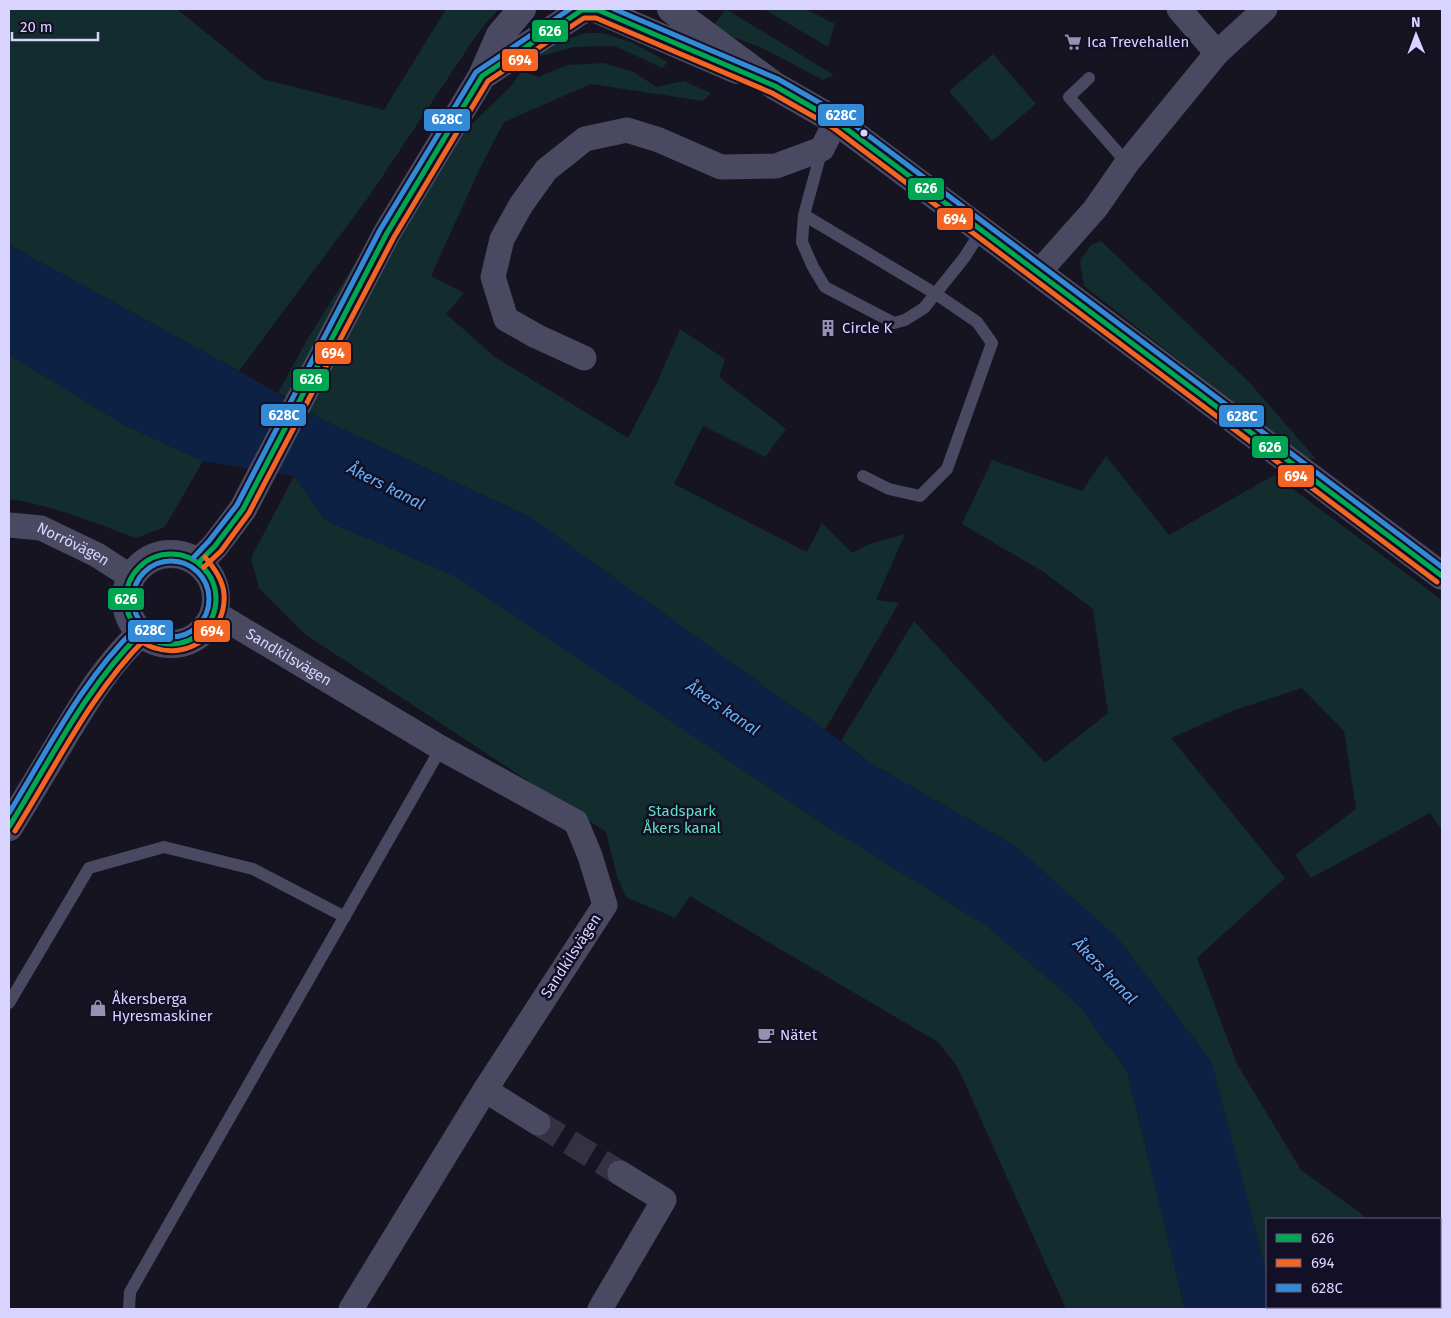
<svg xmlns="http://www.w3.org/2000/svg" width="1451" height="1318" font-family="'Fira Sans',sans-serif">
  <rect width="100%" height="100%" fill="#161421"/>
  <!-- green -->
  <path fill="#132c2d" d="M9,9H177L263,79L384,110L446,9H499L480,30L370,195L239,371L9,245Z
    M726,9L834,75L823,80L762,48L730,36L713,26Z
    M764,9H805L835,24L828,47Z
    M587,33H603L633,43L668,62L662,68L615,46L574,47L541,56L535,52L546,45Z
    M993,54L1036,104L992,141L949,91Z
    M604,63L634,72L656,87L684,81L711,93L703,101L591,84L504,122L480,168L431,276L464,293L446,314L495,357L628,438L658,381L680,329L725,359L719,377L786,429L765,457L703,426L674,484L807,552L822,523L852,553L872,543L905,534L876,600L899,603L825,730L530,517L323,420L278,393L308,338L376,230L441,154L512,85L521,71L539,77L567,65Z
    M1101,241L1249,382L1316,459L1304,458L1084,286L1080,261L1091,245Z
    M9,354L124,425L203,461L165,527L136,538C95,523 52,505 9,499Z
    M1106,456L1169,535L1274,475L1442,600V831L1430,813L1311,878L1295,855L1356,809L1344,731L1302,688L1235,710L1171,738L1285,878L1197,958L1237,1064L1301,1170L1363,1215L1365,1219H1267V1274L1211,1061L1118,939L1015,846L872,764L841,741L914,621L1045,763L1108,713L1093,609L1042,571L962,524L992,460L1082,491Z
    M294,476L325,520L455,576L830,828L987,926L1078,1004L1127,1071L1185,1309H1066L957,1066L938,1042L690,896L675,918L626,897L617,876L606,832L306,635L259,588L251,558Z
    M1278,1307H1403L1404,1309H1279Z"/>
  <!-- water -->
  <path fill="#0d2144" d="M9,245L239,371L323,420L530,517L872,764L1015,846L1118,938L1211,1061L1267,1274V1307H1278L1279,1309H1185L1127,1071L1078,1004L987,926L830,828L455,576L325,520L294,476L203,461L124,425L9,354Z"/>
  <g fill="none" stroke-linecap="round" stroke-linejoin="round">
    <!-- minor-tunnel -->
    <path stroke="#333142" stroke-width="25" stroke-dasharray="25 12" stroke-linecap="butt" d="M538,1123L620,1173"/>
    <!-- service -->
    <path stroke="#4a4962" stroke-width="12" d="M1089,78L1069,97L1127,163
      M822,149L804,215L802,242L813,267L825,287L894,323L905,320L924,308L964,258L982,230
      M804,215L936,294L977,322L992,343L947,469L920,496L889,489L863,476
      M9,1003L89,868L164,847L253,869L345,917
      M129,1309L130,1292L441,748"/>
    <!-- minor -->
    <g stroke="#4a4962" stroke-width="25">
      <path d="M1179,9L1217,53"/>
      <path d="M1038,273L1095,209L1127,163L1217,53L1265,9"/>
      <path d="M584,358L536,336L506,319L493,277L502,239L521,205L546,170L585,139L627,130L659,140L721,167L776,166L822,149L836,121"/>
      <path id="s1" d="M9,525L41,528L97,555L131,577"/>
      <path id="s2" d="M215,613L441,748L576,822L590,856L605,905L485,1090L351,1309"/>
      <path d="M485,1090L538,1123"/>
      <path d="M600,1309L664,1200L620,1173"/>
    </g>
    <!-- tertiary -->
    <path stroke="#4a4962" stroke-width="28" d="M671,9L775,86L836,121L1442,576
      M598,10L737,70
      M482,76L582,10
      M126 599a45 45 0 1 1 90 0a45 45 0 1 1-90 0Z
      M199,562L215,546L243,509L387,233L482,76L500,35L522,9
      M9,827C27,798 45,768 63,738C86,700 108,663 141,633"/>
    <!-- bus-1 casing -->
    <g stroke="#130f26" stroke-width="9">
      <path id="bus-1" d="M126 599a45 45 0 1 1 90 0a45 45 0 1 1-90 0Z
        M199,562L215,546L243,509L387,233L482,76L582,10H598L775,86L836,121L1442,576
        M9,827C50,761 85,688 141,633"/>
    </g>
    <!-- bus-2 casing -->
    <g stroke="#130f26" stroke-width="9">
      <path id="bus-2" d="M204,567L221,551L249,513L394,237L488,81L584,18H596L772,93L832,127L1437,582
        M138,640C143,642 149,647 155,648C190,660 227,631 224,594C223,580 214,568 205,557
        M15,831C56,766 91,693 146,638"/>
    </g>
    <!-- bus-3 casing -->
    <g stroke="#130f26" stroke-width="9">
      <path id="bus-3" d="M614,9L778,79L841,115L1442,567
        M194,557L209,541L237,505L380,230L476,72L570,9
        M133 599a38 38 0 1 1 76 0a38 38 0 1 1-76 0Z
        M9,813C48,750 82,680 136,628"/>
    </g>
    <!-- bus-1 -->
    <use href="#bus-1" stroke="#00a651" stroke-width="5"/>
    <!-- bus-2 -->
    <use href="#bus-2" stroke="#f26522" stroke-width="5"/>
    <!-- bus-3 -->
    <use href="#bus-3" stroke="#338bd7" stroke-width="5"/>
  </g>
  <!-- icons -->
  <defs>
    <g id="supermarket-bare" transform="scale(1.35)"><path d="M-6-5.5h2.5l.6 2H6L4.5 2H-2.5L-4.4-4H-6ZM-1.5 3.2a1.3 1.3 0 1 0 .1 0ZM3 3.2a1.3 1.3 0 1 0 .1 0Z" fill="#9591b1" stroke="#130f26" stroke-width="2.5" paint-order="stroke"/></g>
    <g id="building-bare" transform="scale(1.35)"><path d="M-4-6H4V6H1V3H-1V6H-4ZM-2.5-4.3h1.7v1.8h-1.7ZM.8-4.3h1.7v1.8H.8ZM-2.5-1h1.7V.8h-1.7ZM.8-1h1.7V.8H.8Z" fill="#9591b1" stroke="#130f26" stroke-width="2.5" paint-order="stroke"/></g>
    <g id="shop-bare" transform="scale(1.35)"><path d="M-5-2.5h2.3a2.7 3.5 0 0 1 5.4 0H5L5.5 6h-11ZM-1.5-2.5h3a1.5 2.3 0 0 0-3 0Z" fill="#9591b1" stroke="#130f26" stroke-width="2.5" paint-order="stroke"/></g>
    <g id="cafe-bare" transform="scale(1.35)"><path d="M-5.5-4.5H6V0H3Q3 3.5 0 3.5H-2.5Q-5.5 3.5-5.5 0ZM3-3.2v2h1.7v-2ZM-6 4.5H4V6H-6Z" fill="#9591b1" stroke="#130f26" stroke-width="2.5" paint-order="stroke"/></g>
  </defs>
  <g fill-rule="evenodd">
    <use href="#supermarket-bare" x="1073" y="42"/>
    <use href="#building-bare" x="828" y="328"/>
    <use href="#shop-bare" x="98" y="1008"/>
    <use href="#cafe-bare" x="766" y="1035"/>
  </g>
  <!-- markers -->
  <circle fill="#d9d4ff" stroke="#130f26" stroke-width="2" cx="864" cy="133" r="4.5"/>
  <g text-anchor="middle" dominant-baseline="central" stroke-width="5" stroke-linejoin="round" paint-order="stroke">
    <!-- poi labels -->
    <g font-size="15" fill="#d9d4ff" stroke="#130f26" text-anchor="start">
      <text x="1087" y="42">Ica Trevehallen</text>
      <text x="842" y="328">Circle K</text>
      <text x="112" y="999">Åkersberga<tspan x="112" dy="17">Hyresmaskiner</tspan></text>
      <text x="780" y="1035">Nätet</text>
    </g>
    <!-- street labels -->
    <g font-size="15" fill="#d9d4ff" stroke="#130f26">
      <text stroke="none"><textPath href="#s1" startOffset="68">Norrövägen</textPath></text>
      <text stroke="none"><textPath href="#s2" startOffset="86">Sandkilsvägen</textPath></text>
      <text transform="translate(571 956) rotate(-57)">Sandkilsvägen</text>
    </g>
    <!-- park labels -->
    <g font-size="15" fill="#5fe0c0" stroke="#130f26">
      <text x="682" y="811">Stadspark<tspan x="682" dy="17">Åkers kanal</tspan></text>
    </g>
    <!-- water labels -->
    <g font-size="16" font-style="italic" fill="#62b6ff" stroke="#130f26">
      <text transform="translate(386 486) rotate(27)">Åkers kanal</text>
      <text transform="translate(723 708) rotate(34)">Åkers kanal</text>
      <text transform="translate(1105 971) rotate(46)">Åkers kanal</text>
    </g>
  </g>
  <g stroke="#130f26" stroke-width="2">
    <rect x="531" y="19" width="38" height="24" rx="5" fill="#00a651"/>
    <rect x="501" y="48" width="38" height="24" rx="5" fill="#f26522"/>
    <rect x="817" y="103" width="48" height="24" rx="5" fill="#338bd7"/>
    <rect x="423" y="108" width="48" height="24" rx="5" fill="#338bd7"/>
    <rect x="907" y="177" width="38" height="24" rx="5" fill="#00a651"/>
    <rect x="936" y="207" width="38" height="24" rx="5" fill="#f26522"/>
    <rect x="314" y="341" width="38" height="24" rx="5" fill="#f26522"/>
    <rect x="292" y="368" width="38" height="24" rx="5" fill="#00a651"/>
    <rect x="260" y="403" width="47" height="24" rx="5" fill="#338bd7"/>
    <rect x="1218" y="404" width="47" height="24" rx="5" fill="#338bd7"/>
    <rect x="1251" y="435" width="38" height="24" rx="5" fill="#00a651"/>
    <rect x="1277" y="464" width="38" height="24" rx="5" fill="#f26522"/>
    <rect x="107" y="587" width="38" height="24" rx="5" fill="#00a651"/>
    <rect x="127" y="619" width="47" height="24" rx="5" fill="#338bd7"/>
    <rect x="193" y="619" width="38" height="24" rx="5" fill="#f26522"/>
  </g>
  <g font-size="14" text-anchor="middle" font-weight="bold" fill="#fff">
    <text x="550" y="36">626</text>
    <text x="520" y="65">694</text>
    <text x="841" y="120">628C</text>
    <text x="447" y="124">628C</text>
    <text x="926" y="193">626</text>
    <text x="955" y="224">694</text>
    <text x="333" y="358">694</text>
    <text x="311" y="384">626</text>
    <text x="284" y="420">628C</text>
    <text x="1242" y="421">628C</text>
    <text x="1270" y="452">626</text>
    <text x="1296" y="481">694</text>
    <text x="126" y="604">626</text>
    <text x="150" y="635">628C</text>
    <text x="212" y="636">694</text>
  </g>
  <!-- border -->
  <rect width="1451" height="1318" fill="none" stroke="#d9d4ff" stroke-width="20"/>
  <!-- legend -->
  <rect x="1266" y="1218" width="175" height="90" fill="#130f26" stroke="#625e7d"/>
  <rect x="1276" y="1234" width="25" height="8" fill="#00a651" stroke="#625e7d"/>
  <text x="1311" y="1243" font-size="15" fill="#d9d4ff">626</text>
  <rect x="1276" y="1259" width="25" height="8" fill="#f26522" stroke="#625e7d"/>
  <text x="1311" y="1268" font-size="15" fill="#d9d4ff">694</text>
  <rect x="1276" y="1284" width="25" height="8" fill="#338bd7" stroke="#625e7d"/>
  <text x="1311" y="1293" font-size="15" fill="#d9d4ff">628C</text>
  <!-- north arrow -->
  <g transform="translate(1416 35) rotate(359)" stroke="#130f26" stroke-width="4" paint-order="stroke">
  <path d="M0-4L9 19L0 12L-9 19Z" fill="#d9d4ff"/>
  <text y="-8" font-size="14" font-weight="bold" text-anchor="middle" fill="#d9d4ff">N</text>
  </g>
  <!-- scale -->
  <path d="M12 32v8h86v-8" fill="none" stroke="#d9d4ff" stroke-width="2.5"/>
  <text x="20" y="32" font-size="15" fill="#d9d4ff" stroke="#130f26" stroke-width="4" paint-order="stroke">20 m</text>
</svg>
